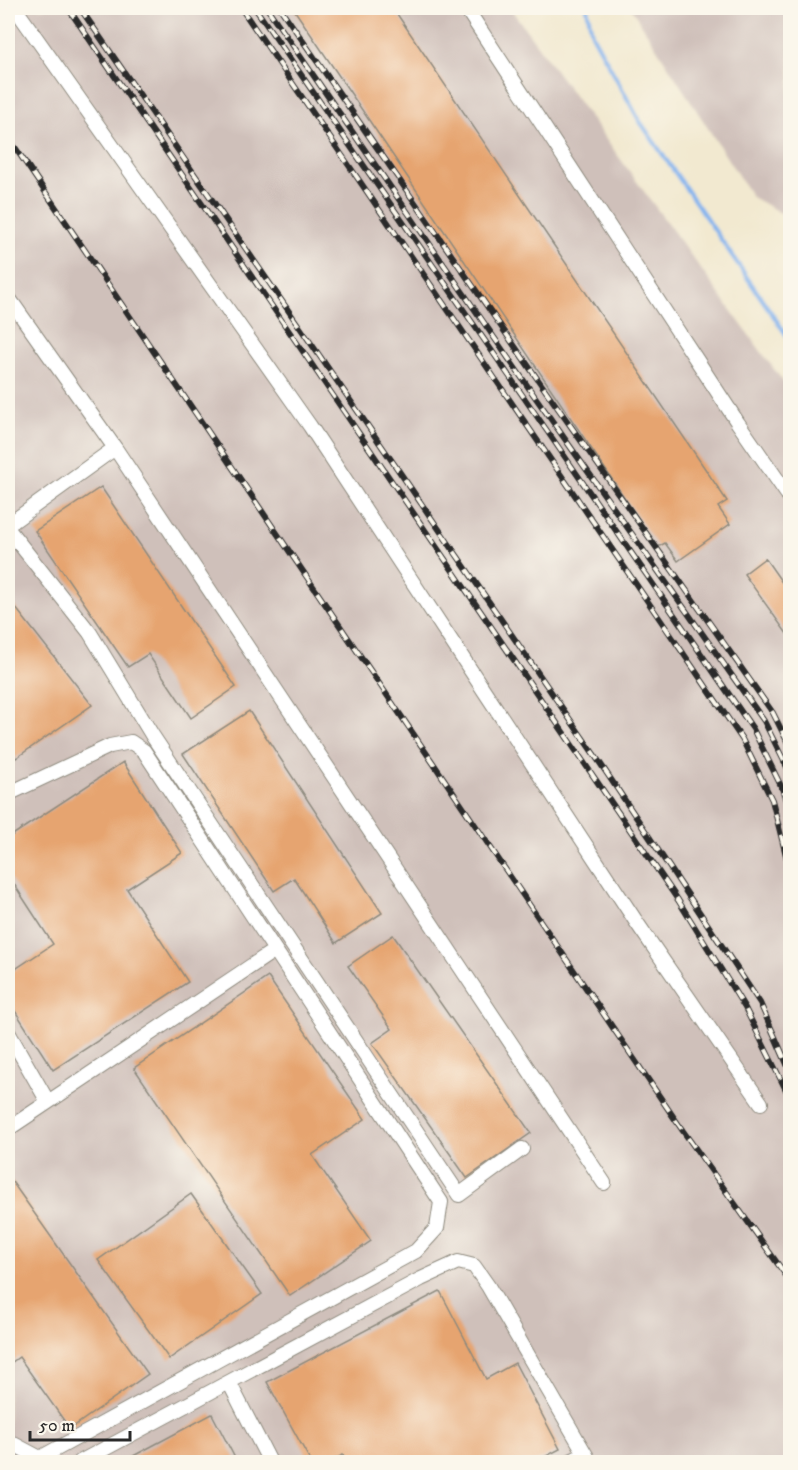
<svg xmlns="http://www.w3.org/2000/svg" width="798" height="1470" font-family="'IM FELL DW Pica',serif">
  <rect width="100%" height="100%" fill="#fbf7ec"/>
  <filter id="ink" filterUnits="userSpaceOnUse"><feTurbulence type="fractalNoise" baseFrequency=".0167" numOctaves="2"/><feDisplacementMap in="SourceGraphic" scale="12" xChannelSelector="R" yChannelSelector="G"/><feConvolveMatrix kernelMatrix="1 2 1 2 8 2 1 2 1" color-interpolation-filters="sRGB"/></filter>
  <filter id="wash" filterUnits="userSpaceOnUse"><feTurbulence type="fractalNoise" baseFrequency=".008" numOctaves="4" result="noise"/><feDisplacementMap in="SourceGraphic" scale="24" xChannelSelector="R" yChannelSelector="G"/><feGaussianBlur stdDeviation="1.35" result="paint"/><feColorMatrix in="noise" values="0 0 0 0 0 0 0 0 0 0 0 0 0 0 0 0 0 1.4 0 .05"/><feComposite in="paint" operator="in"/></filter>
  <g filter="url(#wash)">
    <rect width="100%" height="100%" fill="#f2e9d0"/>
    <!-- industrial -->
    <path fill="#cfc0ba" d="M8,8H510L790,391V1462H8Z
      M631,8H790V218L752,197Z"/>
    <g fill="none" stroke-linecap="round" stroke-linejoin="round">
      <!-- stream -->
      <path stroke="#83b3ee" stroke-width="4" d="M587,8L592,34L639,120L790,340"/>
    </g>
    <g id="blocks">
      <!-- building -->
      <path fill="#e6a46f" d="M293,8H393L727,501L718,507L730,524L678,561L665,543L658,547Z
        M101,487L236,687L191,718L148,654L128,667L35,531Z
        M765,558L790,594V638L744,574Z
        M8,598L92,705L16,758L8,749Z
        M249,711L382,913L336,943L294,878L274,891L183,754Z
        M123,762L182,853L127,889L188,982L53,1070L8,1000V974L53,944L8,875V838Z
        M393,935L531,1133L467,1178L372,1043L392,1029L348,966Z
        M268,977L365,1119L312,1155L371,1241L290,1296L134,1068Z
        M8,1176L148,1374L70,1429L19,1357L8,1365Z
        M191,1194L262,1294L169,1359L98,1260Z
        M440,1291L486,1379L515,1363L560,1449L535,1462H347L343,1455L328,1462H311L267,1382Z
        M212,1414L237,1462H122Z"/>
    </g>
  </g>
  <g filter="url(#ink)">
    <use href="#blocks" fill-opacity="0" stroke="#8e8a7e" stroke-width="1.5"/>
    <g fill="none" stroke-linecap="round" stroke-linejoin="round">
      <!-- minor casing -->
      <g stroke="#8e8a7e" stroke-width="16">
        <path id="minor" d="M15,8L310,426L637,923L761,1103
          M466,8L738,423L790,498
          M8,297L115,448L604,1183
          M8,525L115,448
          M8,529L90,633L152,735L459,1195L522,1149
          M8,794L110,746L131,742L144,751L441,1202L437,1228L416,1251L40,1458L8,1441
          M8,1032L48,1102
          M8,1129L275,950
          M229,1382L270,1462
          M80,1462L421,1279L458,1262L474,1266L488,1286L590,1462
          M569,1462L585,1454"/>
      </g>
      <!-- minor -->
      <use href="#minor" stroke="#fff" stroke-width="14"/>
      <!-- rail casing -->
      <g stroke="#2b2b2b" stroke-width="6">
        <path id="rail" d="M68,8L678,900L745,1008L790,1098
          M80,8L600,763L760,1003L790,1071
          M241,8L742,739L772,800L790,871
          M255,8L753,729L782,788L790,813
          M267,8L531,391L764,721L790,773
          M280,8L541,384L773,713L790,747
          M8,137L683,1131L790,1281"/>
      </g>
      <!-- rail -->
      <use href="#rail" stroke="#fbf7ec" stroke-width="4" stroke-dasharray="11" stroke-linecap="butt"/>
    </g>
  </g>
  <!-- margin -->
  <rect width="798" height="1470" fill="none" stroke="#fbf7ec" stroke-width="30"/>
  <!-- scale -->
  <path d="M30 1431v9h100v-9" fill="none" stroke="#2b2b2b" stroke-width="3"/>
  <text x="39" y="1431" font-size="18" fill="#2b2b2b" stroke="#fbf7ec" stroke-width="4.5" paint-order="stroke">50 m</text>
</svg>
